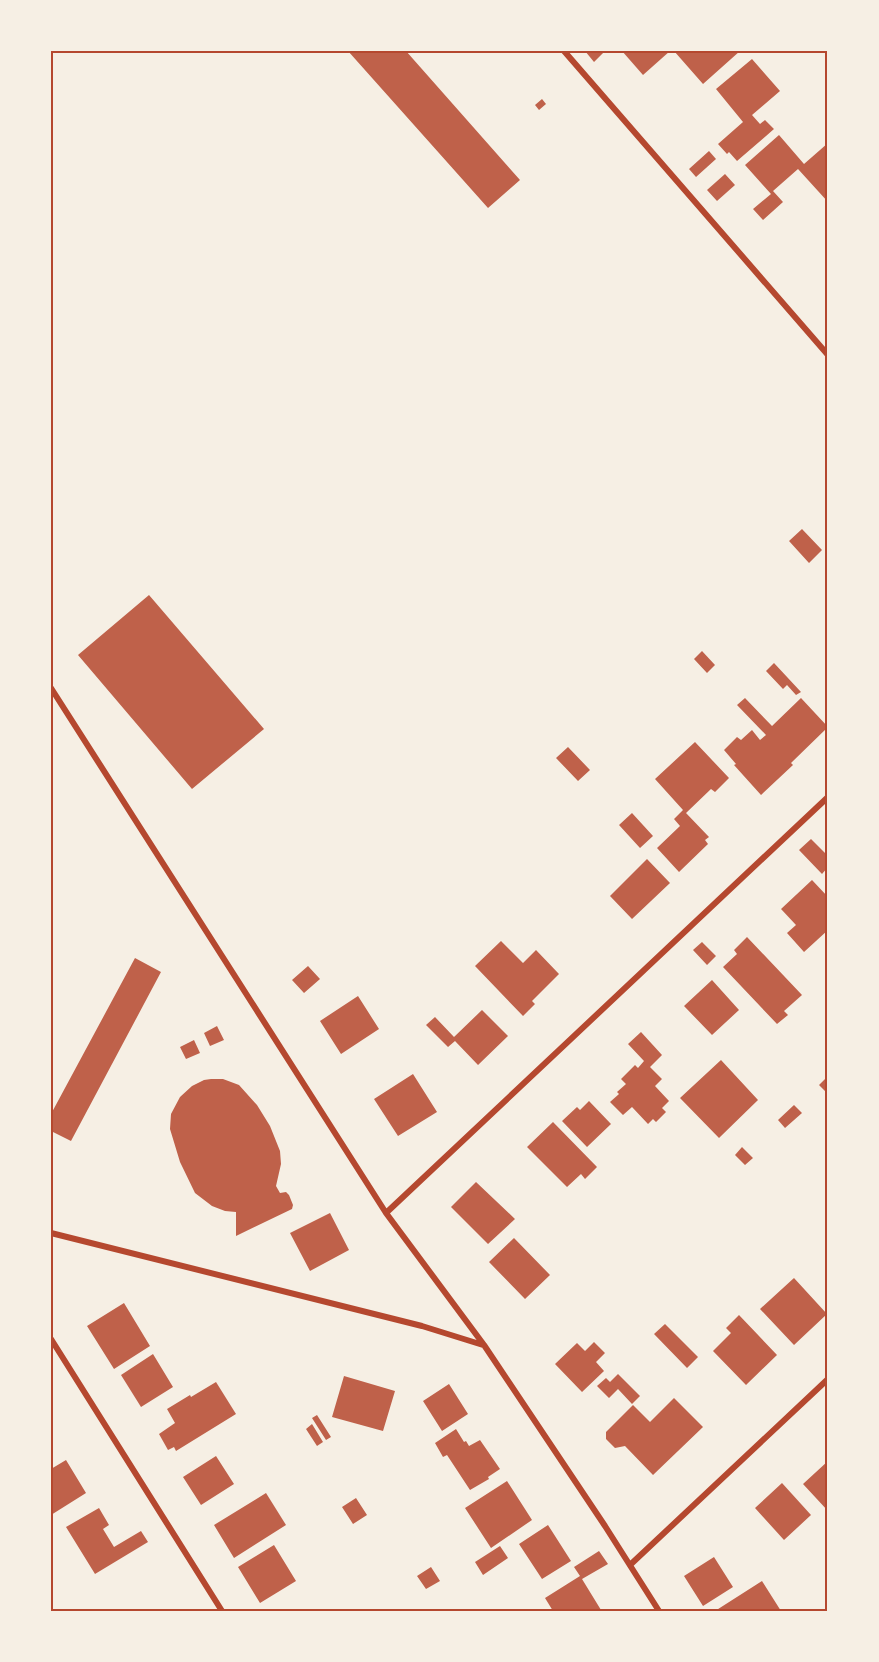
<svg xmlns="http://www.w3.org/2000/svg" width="879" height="1662" font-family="'Titillium Web',sans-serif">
  <rect width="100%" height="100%" fill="#f6efe4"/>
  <!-- building -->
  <path fill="#bf614a" d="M348,51H406L520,180L488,208Z
    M585,51H605L594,62Z
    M622,51H670L643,75Z
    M674,51H740L703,84Z
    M752,59L780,91L752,115L760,124L765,120L774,129L737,161L729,152L727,154L718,144L743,122L716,89Z
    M542,99L546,104L539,110L535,105Z
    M779,135L804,164L828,143V202L798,169L773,191L783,202L763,220L753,209L771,194L745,165Z
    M709,151L716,159L696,177L689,169Z
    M725,174L735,185L717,201L707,190Z
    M802,529L822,550L809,563L789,541Z
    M149,595L264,729L192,789L78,655Z
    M702,651L715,665L707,673L694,659Z
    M774,663L801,692L796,695L787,685L783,689L766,671Z
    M745,698L772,726L801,698L828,727L791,763L793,765L761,795L734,765L736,764L724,750L737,737L741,740L752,730L760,740L766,735L737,705Z
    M695,742L729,778L715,792L711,789L686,813L709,837L705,840L708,844L679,872L657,848L680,826L674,819L683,810L655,779Z
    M568,747L590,770L578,781L556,758Z
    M632,813L653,836L640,848L619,825Z
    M811,839L828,856V867L822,874L799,850Z
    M647,859L670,883L632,919L610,896Z
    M812,880L828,897V930L804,952L787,933L796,925L781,909Z
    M747,937L802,995L784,1011L788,1015L777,1024L723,967L737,954L734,950Z
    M501,941L523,963L536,950L559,974L532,1001L535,1004L523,1016L475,966Z
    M702,942L716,956L707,965L693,950Z
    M135,958L161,972L71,1141L51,1131V1114Z
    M308,966L320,979L304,993L292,980Z
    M712,980L739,1010L712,1035L684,1006Z
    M358,996L379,1029L341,1054L320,1021Z
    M482,1010L508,1036L478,1065L455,1041L448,1047L426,1025L435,1017L454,1037Z
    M217,1026L224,1040L210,1046L204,1033Z
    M641,1032L662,1055L650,1067L662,1079L655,1086L669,1101L662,1108L666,1112L656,1122L653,1119L648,1124L632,1107L623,1115L610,1102L619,1094L617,1092L626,1084L621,1079L635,1065L638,1068L644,1061L628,1044Z
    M194,1040L200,1053L186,1059L180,1047Z
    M721,1060L758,1100L719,1138L680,1098Z
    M413,1074L437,1112L398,1136L374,1099Z
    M828,1076V1088L825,1091L819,1085Z
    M211,1079H223L239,1085L257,1105L270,1126L280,1151L281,1164L276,1186L280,1193L286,1192L289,1195L293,1205L292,1209L236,1236V1212L225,1211L212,1206L195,1193L180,1162L170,1129L171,1114L180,1097L192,1086L204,1080Z
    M589,1101L611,1124L587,1147L562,1121L577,1107L580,1110Z
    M794,1105L802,1113L785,1128L778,1120Z
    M553,1122L597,1167L585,1179L581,1174L567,1187L527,1147Z
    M742,1147L753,1158L745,1165L735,1155Z
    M476,1182L515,1219L488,1244L451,1207Z
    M330,1213L349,1250L310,1271L290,1233Z
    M514,1238L550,1275L525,1299L489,1262Z
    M794,1278L827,1314L794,1345L760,1309Z
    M124,1303L150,1346L114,1369L87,1326Z
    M739,1315L777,1355L746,1385L713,1351L731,1333L726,1328Z
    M665,1324L698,1357L687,1368L654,1334Z
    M594,1342L605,1353L596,1362L604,1371L582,1392L555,1364L577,1343L585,1351Z
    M153,1354L173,1387L141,1407L121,1375Z
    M618,1374L640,1396L632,1404L618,1389L609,1398L597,1386L606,1378L610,1382Z
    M344,1376L395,1391L383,1431L332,1417Z
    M216,1382L236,1414L176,1451L174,1447L168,1450L159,1434L175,1423L167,1409L190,1395L191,1397Z
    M449,1384L468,1414L442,1431L423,1401Z
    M674,1398L703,1427L653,1475L625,1446L615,1448L606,1439V1432L633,1405L650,1422Z
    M317,1415L331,1437L326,1440L312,1418Z
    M312,1424L323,1442L317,1446L306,1429Z
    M456,1429L464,1442L466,1441L469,1446L480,1440L500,1469L488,1477L489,1479L470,1490L447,1455L443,1457L435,1443Z
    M216,1456L234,1484L201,1505L183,1477Z
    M66,1460L86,1493L51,1515V1469Z
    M828,1461V1511L803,1484Z
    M507,1481L532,1520L491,1548L465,1508Z
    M782,1483L811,1515L784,1540L755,1508Z
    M266,1493L286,1525L234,1558L214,1525Z
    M356,1498L367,1515L353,1524L342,1507Z
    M99,1508L109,1525L103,1529L114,1547L141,1531L148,1542L95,1574L66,1527Z
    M548,1525L571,1561L542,1579L519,1544Z
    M274,1545L296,1581L260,1603L238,1567Z
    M500,1546L508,1558L483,1575L475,1562Z
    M599,1551L608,1564L582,1579L601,1610L553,1611L545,1598L580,1576L574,1567Z
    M714,1557L733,1587L703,1606L684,1576Z
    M431,1567L440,1581L426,1589L417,1576Z
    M762,1581L781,1611H715Z"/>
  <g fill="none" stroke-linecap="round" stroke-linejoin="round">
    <!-- minor -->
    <path stroke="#b5482f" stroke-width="6" d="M564,51L828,355
      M51,688L386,1213L484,1345L605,1526L659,1611
      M386,1213L828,797
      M51,1233L422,1326L483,1345
      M51,1339L222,1611
      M630,1565L828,1379"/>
  </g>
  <!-- border -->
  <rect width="879" height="1662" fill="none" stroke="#f6efe4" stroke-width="105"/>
  <rect x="52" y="52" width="774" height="1558" fill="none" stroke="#b5482f" stroke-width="2"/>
</svg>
